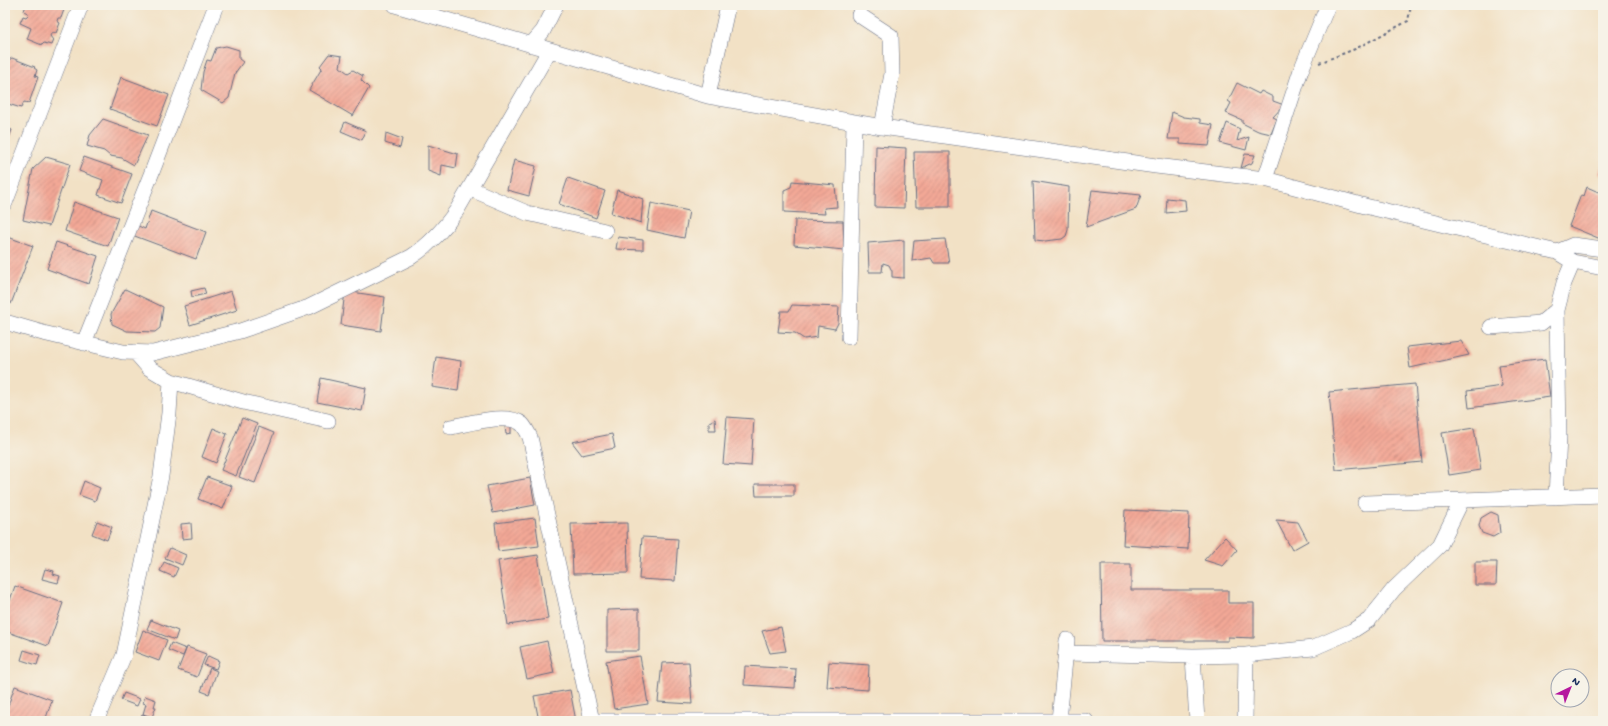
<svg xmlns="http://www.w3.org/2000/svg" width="1608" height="726" font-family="'Gochi Hand',sans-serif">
  <defs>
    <pattern id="building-hatch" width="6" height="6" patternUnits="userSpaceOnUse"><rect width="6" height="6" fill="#f3a896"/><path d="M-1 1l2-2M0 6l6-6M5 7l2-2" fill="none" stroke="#c4897e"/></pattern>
  </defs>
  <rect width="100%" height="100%" fill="#f7f3e8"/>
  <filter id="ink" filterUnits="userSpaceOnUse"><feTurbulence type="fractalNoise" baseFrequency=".025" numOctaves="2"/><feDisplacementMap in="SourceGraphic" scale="8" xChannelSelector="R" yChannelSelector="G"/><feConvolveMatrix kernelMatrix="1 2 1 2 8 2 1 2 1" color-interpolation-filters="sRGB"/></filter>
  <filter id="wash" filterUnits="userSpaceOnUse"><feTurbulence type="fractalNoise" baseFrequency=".012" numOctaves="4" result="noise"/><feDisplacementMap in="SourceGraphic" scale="16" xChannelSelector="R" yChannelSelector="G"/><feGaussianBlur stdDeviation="0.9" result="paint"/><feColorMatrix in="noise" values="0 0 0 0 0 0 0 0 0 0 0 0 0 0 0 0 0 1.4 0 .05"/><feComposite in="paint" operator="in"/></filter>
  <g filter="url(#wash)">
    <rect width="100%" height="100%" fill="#f2e1c5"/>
    <g id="blocks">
      <!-- building -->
      <path fill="url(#building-hatch)" d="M26,5H60L65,7L61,18H58L57,21L60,23L56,33L52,32L50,36L53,40L51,45L44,43L42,45L27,39L31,28L20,23L23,16L26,17L29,14L24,11Z
        M226,46L239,50V59L243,62L235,73L229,98L223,103L201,90L203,72L207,60L211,61L216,48Z
        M329,54L342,56L340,67L348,73L353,70L363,76L361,80L369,88L353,116L309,90L322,68L320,66Z
        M12,58L35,67L34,68L37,70L35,76L38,77L29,103L24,102L21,108L5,103V68L7,64L5,62Z
        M121,77L169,95L157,126L110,109Z
        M1237,83L1259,94L1261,91L1273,97V101L1284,105L1273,117L1277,119L1271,134L1258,131L1242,123V120L1226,113L1231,103L1228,101Z
        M1172,112L1184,117L1200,119V123L1213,125L1209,146L1180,144V139H1168Z
        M103,119L148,135L134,165L122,158L110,156L104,151L87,146L90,135Z
        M345,122L366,131L362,140L341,131Z
        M1227,123L1240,129L1237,141L1249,137L1246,150L1220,143Z
        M5,127L12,130L6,146L9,147L5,157Z
        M386,133L402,139L400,148L385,143Z
        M428,145L458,154L456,168L442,165L441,176L428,171Z
        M876,146L906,148L904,208L875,207Z
        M914,152H950V207H916Z
        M1245,154L1255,155L1252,163L1241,168Z
        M46,157L70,164L49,226L23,220L33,169Z
        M84,157L132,174L121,203L98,195L103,180L79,171Z
        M514,160L536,166L529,196L507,190Z
        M1603,161V176L1599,174Z
        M568,178L605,191L596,218L559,204Z
        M792,181L835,185L837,207L824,208L825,214L784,212V190L791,187Z
        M1033,181L1069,187L1068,230L1066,236L1062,239L1045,241L1035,240Z
        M1587,187L1603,194V240L1569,226L1581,195L1584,196Z
        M617,190L643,199L641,223L611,213Z
        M1092,190L1141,195L1136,209L1086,227Z
        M1167,198L1185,200L1186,211L1166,213Z
        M74,202L118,217L108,246L65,231Z
        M651,203L689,211L684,238L647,230Z
        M151,211L206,232L196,259L132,235L136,225L145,229Z
        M795,220L843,221L844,250L794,245Z
        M5,236L33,246L11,304L5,302Z
        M618,237L643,240V250L616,249Z
        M945,239L949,263H934L931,258L912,261L914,241Z
        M904,240V278L892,277V271L889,265L883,263L882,272H869L868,243Z
        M56,242L98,256L89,284L47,269Z
        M204,288L206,294L192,297L191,291Z
        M125,289L163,307L160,328L155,332L127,331L112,324L111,314Z
        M231,291L237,310L190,325L184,306Z
        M345,291L385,297L381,331L341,325Z
        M792,305L839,307L838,323L835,329L818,326L817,337L804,339L795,333L778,332L781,311H789Z
        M1461,341L1469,355L1410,368L1407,347Z
        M436,357L461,361L458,391L432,387Z
        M1545,359L1550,397L1469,408L1467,391L1502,386L1499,365Z
        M321,378L366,388L362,411L317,402Z
        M1415,384L1422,462L1336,470L1329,392Z
        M727,417L754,419L751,466L723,464Z
        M242,418L257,424L236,476L221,470Z
        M715,419L716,430H709V422Z
        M511,426V433L506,434L505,427Z
        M259,427L274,433L255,483L239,477Z
        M213,428L227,434L216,463L202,457Z
        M1474,428L1481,470L1449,475L1442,433Z
        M612,434L615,448L582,455L572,442Z
        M207,477L232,486L223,509L198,499Z
        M530,478L535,505L493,513L487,486Z
        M84,481L100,488L95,501L79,495Z
        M755,484H794V496H756Z
        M1125,510L1189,513L1188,549L1123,545Z
        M1491,512L1498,515L1500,533L1493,537L1482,533L1479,526L1481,518Z
        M535,518L539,546L498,551L495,523Z
        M1276,520L1298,522L1308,541L1292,550Z
        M97,521L112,527L107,540L92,534Z
        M191,523L192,538L182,539L181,524Z
        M627,523L628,573L573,574L571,524Z
        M642,537L678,539L675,581L639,579Z
        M1225,537L1237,550L1223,566L1204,560Z
        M170,548L186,555L182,565L165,558Z
        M538,555L548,619L508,625L498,561Z
        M164,562L178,568L174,577L160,571Z
        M1475,562H1497L1496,585H1475Z
        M1101,564H1131V590H1228V603H1254V638L1228,637V641H1102Z
        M45,569L54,571L53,574L60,576L58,583L42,579Z
        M15,586L63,603L48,646L5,631V614Z
        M639,609V651H607V610Z
        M151,620L178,631L175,640L147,629Z
        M781,627L786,651L770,653L762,631Z
        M143,630L167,640L159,661L135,652Z
        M547,641L554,673L527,679L520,647Z
        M171,643L186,649L183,656L168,650Z
        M187,647L206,654L197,677L178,670Z
        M24,650L40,655L37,665L21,660Z
        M208,656L219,661L216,669L204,665Z
        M640,656L648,704L614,709L606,661Z
        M689,662L692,704L658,702L662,663Z
        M829,662L869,665L868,690L827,687Z
        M745,666L796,669L795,688L744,685Z
        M210,668L217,671L209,694L201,691Z
        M15,686L52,700L45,721H5V714Z
        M570,690L576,721H539L534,696Z
        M124,693L140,699L137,706L121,700Z
        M145,696L156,700L154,707H156L152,717L143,714L146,704L143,703Z
        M142,715L150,718L148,721H140Z"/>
    </g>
  </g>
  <g filter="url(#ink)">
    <use href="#blocks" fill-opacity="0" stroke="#666d82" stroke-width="1"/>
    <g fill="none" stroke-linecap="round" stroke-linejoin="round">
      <!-- minor casing -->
      <g stroke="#666d82" stroke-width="16">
        <path id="minor" d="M395,5L708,96L882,127L1156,166L1265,179L1365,206L1557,252L1573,262L1603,268
          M859,15L891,36L892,74L882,127
          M531,45L543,31L556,5
          M708,96L728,5
          M1265,179L1301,70L1328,5
          M471,189L527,213L605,231
          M5,203L81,5
          M1557,252L1573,245L1603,249
          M5,322L43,333L123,352L153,353L240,331L309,307L411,257C431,244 444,229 457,210L549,51
          M1491,327L1541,323L1557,310L1564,283L1573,262
          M849,337L854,122
          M84,343L152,172L216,5
          M135,352L149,368L171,381L243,402L328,421
          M451,427C468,424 507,412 522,424C525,427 528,433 530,437L592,721
          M1556,497L1559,437L1557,310
          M1365,503L1462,500
          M1066,653L1193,656L1246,655L1313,648L1352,631L1369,620L1394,589L1440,545L1462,500L1603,495
          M1193,656L1197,721
          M1059,720L1067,640
          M96,721L124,655L161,476L169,413L171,381
          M592,721H1086
          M1245,721L1246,655"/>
      </g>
      <!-- path -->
      <path stroke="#666d82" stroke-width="2" stroke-dasharray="3 3" stroke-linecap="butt" d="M1319,63L1355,49L1408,21L1411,5"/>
      <!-- minor -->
      <use href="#minor" stroke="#fff" stroke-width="15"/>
    </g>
  </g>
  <!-- margin -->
  <rect width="1608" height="726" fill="none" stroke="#f7f3e8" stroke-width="20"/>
  <!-- north arrow -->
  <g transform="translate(1570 688) rotate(43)"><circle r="19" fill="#f7f3e8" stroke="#9fa5b1"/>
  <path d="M0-3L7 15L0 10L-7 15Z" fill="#b5179e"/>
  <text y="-6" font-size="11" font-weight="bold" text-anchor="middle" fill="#1b2f5e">N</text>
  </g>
</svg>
